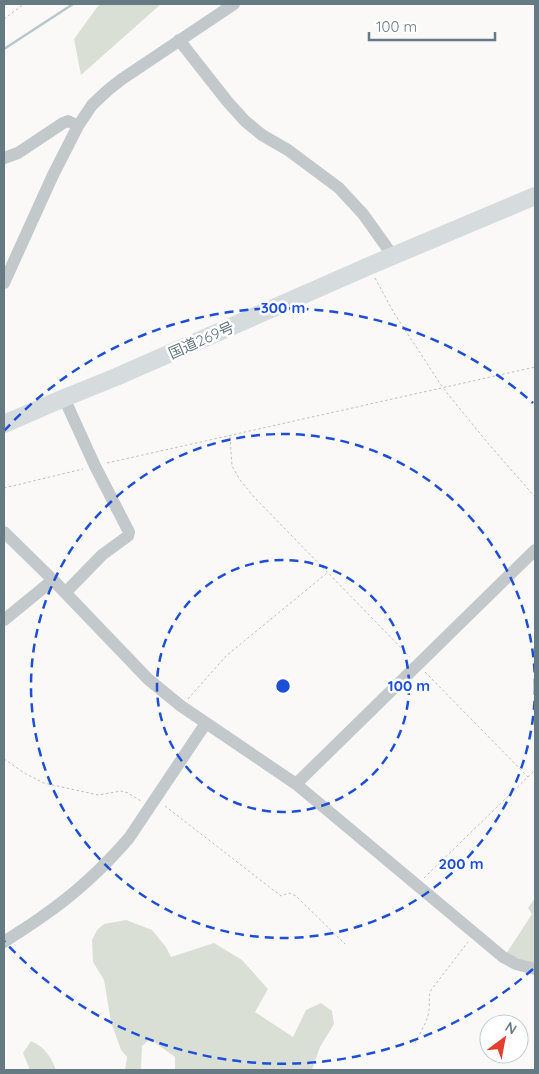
<svg xmlns="http://www.w3.org/2000/svg" width="539" height="1074" font-family="Quicksand,'Noto Sans JP',sans-serif">
  <rect width="100%" height="100%" fill="#faf9f7"/>
  <!-- green -->
  <path fill="#dadfd6" d="M102,4H161L81,75L74,39L98,6Z
    M535,898V964L506,954L532,914L528,908Z
    M126,920L152,930L166,947L171,957L214,943L242,960L268,989L255,1012L293,1037L306,1010L321,1003L332,1011L334,1024L320,1047L312,1070H175V1057L150,1039L142,1046L141,1070H125L127,1057L121,1050L111,1022L104,980L93,962L92,940L97,930L104,924Z
    M31,1041C45,1047 51,1057 56,1070H30L23,1053Z"/>
  <g fill="none" stroke-linecap="round" stroke-linejoin="round">
    <!-- stream -->
    <path stroke="#b8c8ca" stroke-width="2.5" d="M4,49L73,4"/>
    <!-- path -->
    <path stroke="#bbbfc1" stroke-width="1" stroke-dasharray="2.5 2.5" stroke-linecap="butt" d="M4,19L24,4
      M375,278L394,313L443,388L487,442L535,497
      M230,437L232,466L240,480L254,497L410,657
      M107,463L535,367
      M4,488L83,469
      M425,672L528,777
      M188,699L226,656L327,573
      M4,759L26,774L44,783L98,795L121,791L128,793L141,801
      M165,806L281,896L289,893L296,896L345,944
      M424,878L535,770
      M415,1043C420,1033 428,1021 429,1010C430,1003 428,997 431,990L468,942"/>
    <!-- minor -->
    <path stroke="#c3c8cb" stroke-width="12" d="M179,40L227,101L245,121L262,135L288,150L339,188L363,214L393,256
      M4,158L18,153L63,123L68,121L78,126
      M4,283L53,175L78,126L92,105L108,90L122,79L234,4
      M64,398L95,466L129,532L128,536L102,555L65,593
      M4,532L53,580L148,679L181,706L296,784L503,957L516,964L535,969
      M4,620L53,580
      M296,784L535,550
      M4,942C17,933 31,925 43,916C75,894 104,867 129,838L206,723"/>
    <!-- highway -->
    <path stroke="#d6dcde" stroke-width="18" d="M4,424L64,398L116,377L369,266L535,196"/>
  </g>
  <!-- distance rings -->
  <g fill="none" stroke="#1d4ed8" stroke-width="2.5" stroke-dasharray="9 6">
    <circle cx="283" cy="686" r="126"/>
    <circle cx="283" cy="686" r="252"/>
    <path d="M533 969A378 378 0 0 1 4 941M4 431A378 378 0 0 1 533 403"/>
  </g>
  <g text-anchor="middle" dominant-baseline="central" stroke-width="5" stroke-linejoin="round" paint-order="stroke">
    <!-- street labels -->
    <g font-size="15" fill="#657a82" stroke="#fff">
      <text transform="translate(201 340) rotate(-24)">国道269号</text>
    </g>
  </g>
  <circle cx="283" cy="686" r="8" fill="#1d4ed8" stroke="#fff" stroke-width="2.5"/>
  <g font-size="15" text-anchor="middle" font-weight="bold" fill="#1d4ed8" stroke="#fff" stroke-width="5" stroke-linejoin="round" paint-order="stroke">
    <text x="283" y="313">300 m</text>
    <text x="409" y="691">100 m</text>
    <text x="461" y="869">200 m</text>
  </g>
  <!-- border -->
  <rect width="539" height="1074" fill="none" stroke="#657a82" stroke-width="10"/>
  <!-- north arrow -->
  <g transform="translate(504 1039) rotate(32)"><circle r="24" fill="#ffffff" stroke="#c1cacd"/>
  <path d="M0-4L9 19L0 12L-9 19Z" fill="#e33d2e"/>
  <text y="-8" font-size="14" font-weight="bold" text-anchor="middle" fill="#657a82">N</text>
  </g>
  <!-- scale -->
  <path d="M369 32v8h126v-8" fill="none" stroke="#657a82" stroke-width="2.5"/>
  <text x="376" y="32" font-size="15" fill="#657a82" stroke="#ffffff" stroke-width="4" paint-order="stroke">100 m</text>
</svg>
